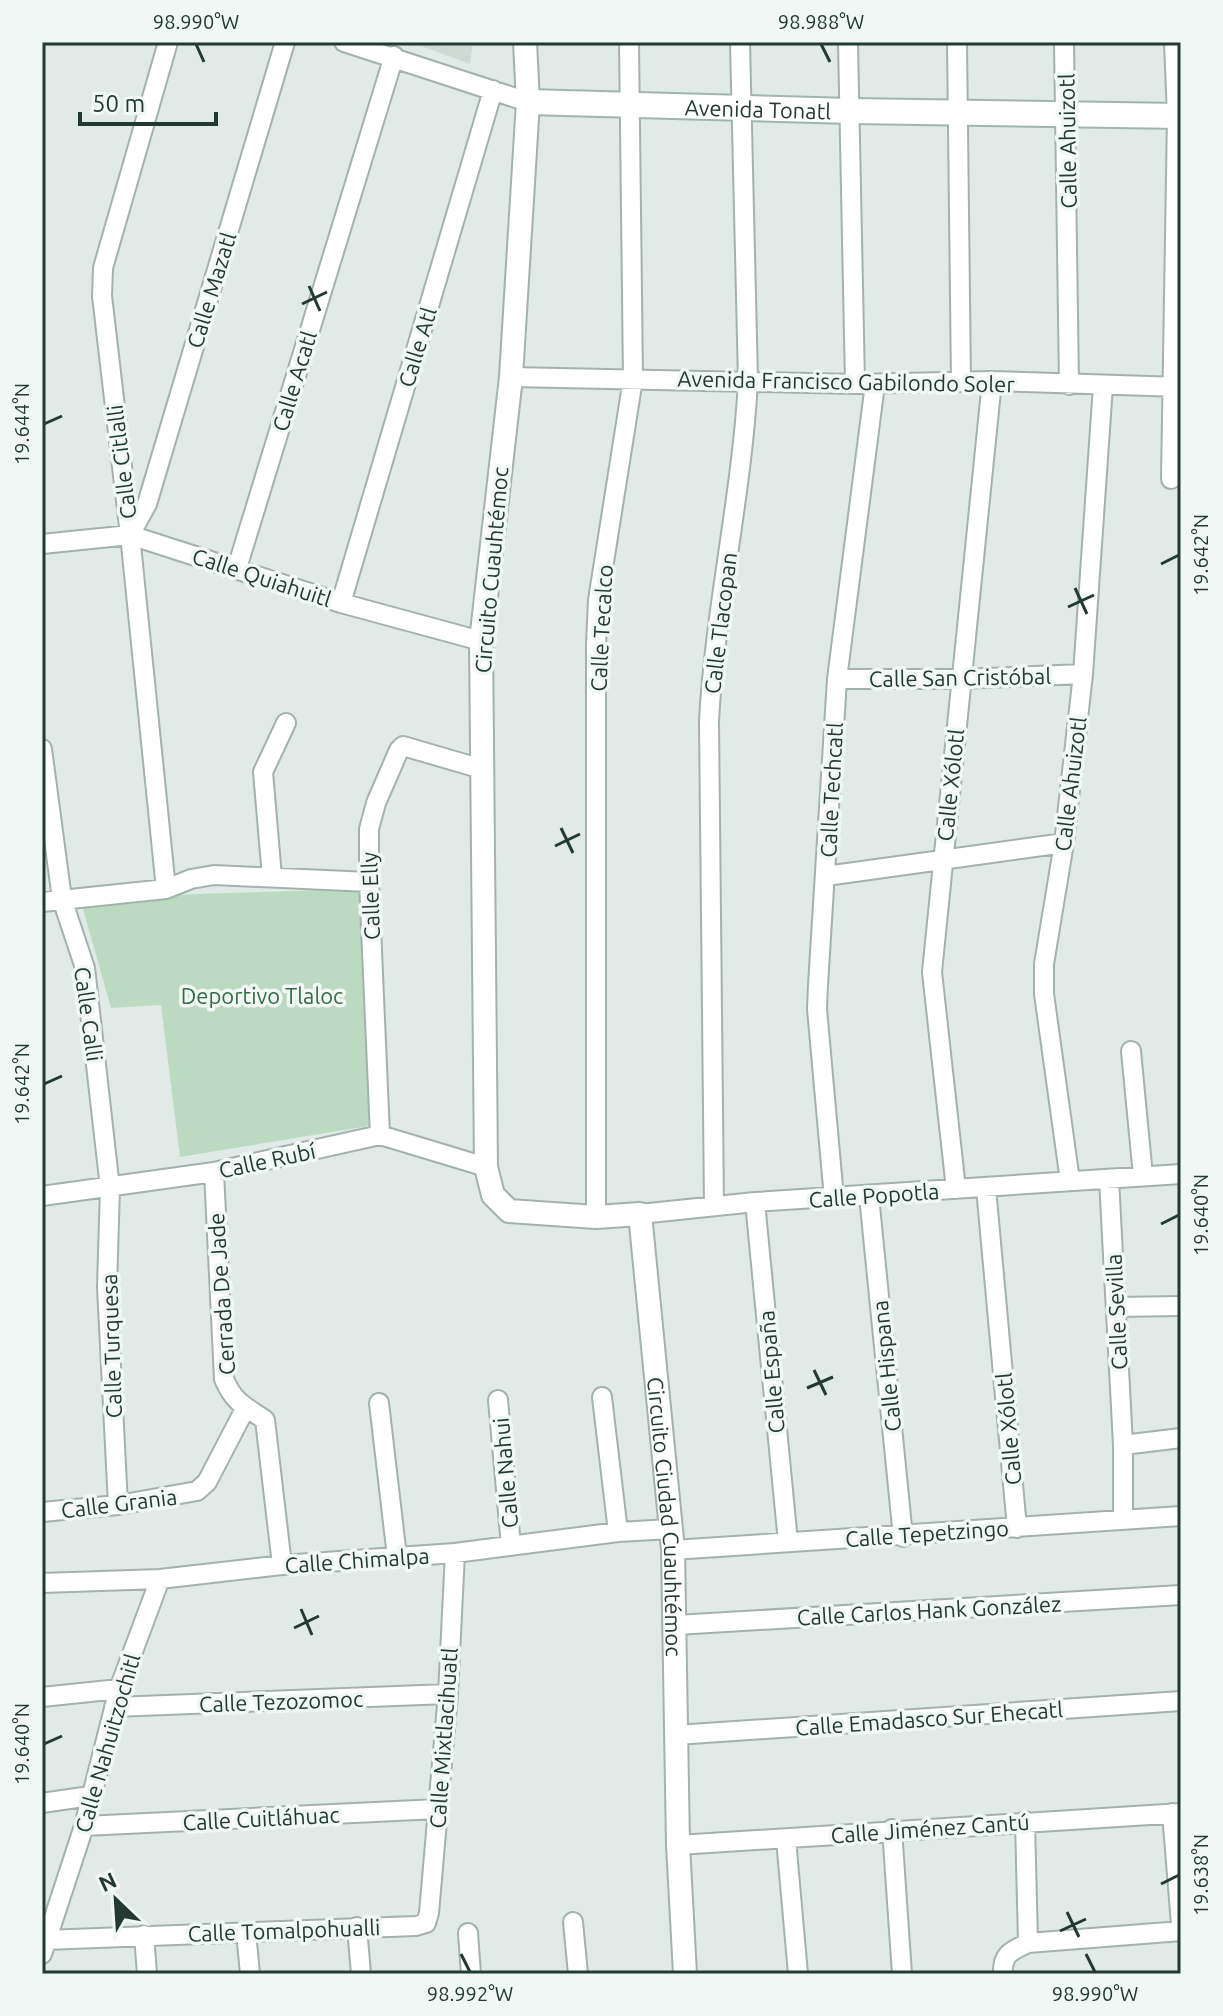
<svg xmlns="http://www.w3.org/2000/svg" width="1223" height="2016" font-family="Ubuntu,sans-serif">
  <rect width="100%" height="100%" fill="#e1eae6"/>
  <!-- built -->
  <path fill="#cfdad5" d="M410,42H473L470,64Z"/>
  <!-- green -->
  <path fill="#bcdac2" d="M361,889L369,1126L180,1157L161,1005L111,1008L81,902L194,894Z"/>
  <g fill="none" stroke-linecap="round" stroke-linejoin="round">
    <!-- minor casing -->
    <g stroke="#a4b2ac" stroke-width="22">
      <path id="minor" d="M344,42L528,102
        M848,42L855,384
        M957,42L961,382
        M1064,42L1069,385
        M511,377L855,384L992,381L1181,387
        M1171,479L1177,116L1174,42
        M130,535L147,504L285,42
        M42,544L130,535L341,603L481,641
        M237,568L394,56
        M341,603L493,90
        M837,679H960L1083,674
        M42,749L62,899L85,968L110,1188L107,1287L118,1505
        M826,876L1064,843
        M272,877L263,772L286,723
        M166,889L130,535L102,296L103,268L168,42
        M42,902L166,889L191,879L214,875L369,882
        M1131,1051L1143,1176
        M380,1135L369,882V829L376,803L399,750L403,746L482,769
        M214,1172L224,1379C234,1403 245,1406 265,1420L282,1565
        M1109,1179L1123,1445V1520
        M1070,1181L1044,994V964L1064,843L1083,674L1103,386
        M986,1188L1017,1528
        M956,1189L932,972L992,381
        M42,1196L214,1172L380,1135L486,1167
        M869,1196L903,1537
        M834,1198L817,1009L818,985L837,679L875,384
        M755,1202L788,1542
        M714,1206L709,721C715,607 742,495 748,381L740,42
        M640,1214L755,1202L1181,1174
        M596,1217V644L598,600L633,379L629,42
        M1116,1307L1181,1306
        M602,1397L618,1532
        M498,1400L511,1546
        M379,1403L397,1557
        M1123,1445L1181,1438
        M42,1512L118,1505L197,1491L207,1482L245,1409
        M673,1550L1181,1516
        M42,1583L160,1579L282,1565L455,1553L618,1532L671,1529
        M676,1625L1181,1595
        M42,1697L119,1689
        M114,1707L448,1694
        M676,1735L1181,1701
        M42,1803L90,1796
        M1172,1813L1181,1924
        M1025,1821L1028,1943
        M84,1826L438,1809
        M892,1829L902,1974
        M786,1839L798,1974
        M678,1845L1181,1813
        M573,1922L578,1974
        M357,1927L361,1974
        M246,1932L250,1974
        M468,1933L471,1974
        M144,1935L147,1974
        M45,1940L416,1926L426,1923L429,1913L448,1694L455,1553
        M42,1954L84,1826L119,1689L160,1579
        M1003,1974C1002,1954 1011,1951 1028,1943L1181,1931"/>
    </g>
    <!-- tertiary casing -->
    <g stroke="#a4b2ac" stroke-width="26">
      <g id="tertiary">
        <path id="s1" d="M525,42L528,102L511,377L481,641L486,1167L493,1195L509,1211L596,1217L640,1214L673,1550L678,1845L685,1974"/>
      </g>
    </g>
    <!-- secondary casing -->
    <g stroke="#a1b5ad" stroke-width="28">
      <g id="secondary">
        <path id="s2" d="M528,102L851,111L1181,116"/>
      </g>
    </g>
    <!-- minor -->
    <use href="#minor" stroke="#fff" stroke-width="18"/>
    <!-- tertiary -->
    <use href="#tertiary" stroke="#fff" stroke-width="22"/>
    <!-- secondary -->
    <use href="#secondary" stroke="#fff" stroke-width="24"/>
  </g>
  <!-- ticks -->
  <path fill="none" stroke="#233a32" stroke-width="3" d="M196,44L204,62M821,44L830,62M309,286L320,311M302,304L327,292M44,424L62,416M1161,564L1179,555M1075,588L1087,614M1068,607L1094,595M561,828L573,853M555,846L580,834M44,1084L62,1076M1161,1224L1179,1215M814,1370L826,1395M807,1388L833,1377M301,1609L312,1635M294,1628L319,1616M44,1744L62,1736M1161,1884L1179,1875M1067,1912L1079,1937M1060,1931L1086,1919M461,1954L470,1972M1086,1954L1095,1972"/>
  <g text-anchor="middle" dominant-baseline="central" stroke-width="7" stroke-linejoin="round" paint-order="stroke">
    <!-- street labels -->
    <g font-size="22" fill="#233a32" stroke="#f1f7f4">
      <text stroke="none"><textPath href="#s2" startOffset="230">Avenida Tonatl</textPath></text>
      <text transform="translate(1067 141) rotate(-91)">Calle Ahuizotl</text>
      <text transform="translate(211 290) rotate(-73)">Calle Mazatl</text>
      <text transform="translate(417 347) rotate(-73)">Calle Atl</text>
      <text transform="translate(294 381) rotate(-73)">Calle Acatl</text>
      <text transform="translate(846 381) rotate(1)">Avenida Francisco Gabilondo Soler</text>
      <text transform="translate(121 462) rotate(-97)">Calle Citlalli</text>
      <text transform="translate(491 570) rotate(-85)">Circuito Cuauhtémoc</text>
      <text transform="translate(262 577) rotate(18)">Calle Quiahuitl</text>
      <text transform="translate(720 623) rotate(-83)">Calle Tlacopan</text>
      <text transform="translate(601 628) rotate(-87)">Calle Tecalco</text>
      <text transform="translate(960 677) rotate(-1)">Calle San Cristóbal</text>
      <text transform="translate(1070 784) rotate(-83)">Calle Ahuizotl</text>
      <text transform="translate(950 785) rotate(-84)">Calle Xólotl</text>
      <text transform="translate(831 790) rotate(-87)">Calle Techcatl</text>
      <text transform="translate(370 896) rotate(-92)">Calle Elly</text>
      <text transform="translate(89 1014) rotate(82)">Calle Calli</text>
      <text transform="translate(267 1160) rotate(-12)">Calle Rubí</text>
      <text transform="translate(874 1195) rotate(-4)">Calle Popotla</text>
      <text transform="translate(221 1294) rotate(-94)">Cerrada De Jade</text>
      <text transform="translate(1116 1312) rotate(-93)">Calle Sevilla</text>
      <text transform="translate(111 1346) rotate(-92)">Calle Turquesa</text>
      <text transform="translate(886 1366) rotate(-96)">Calle Hispana</text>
      <text transform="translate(771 1372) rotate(-95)">Calle España</text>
      <text transform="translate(1008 1429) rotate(-95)">Calle Xólotl</text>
      <text transform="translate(505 1473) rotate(-95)">Calle Nahui</text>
      <text transform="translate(119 1503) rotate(-7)">Calle Grania</text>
      <text stroke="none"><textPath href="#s1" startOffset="1614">Circuito Ciudad Cuauhtémoc</textPath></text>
      <text transform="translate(927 1533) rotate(-4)">Calle Tepetzingo</text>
      <text transform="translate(357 1560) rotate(-4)">Calle Chimalpa</text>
      <text transform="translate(929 1610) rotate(-3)">Calle Carlos Hank González</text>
      <text transform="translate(281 1701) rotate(-2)">Calle Tezozomoc</text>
      <text transform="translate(929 1718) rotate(-4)">Calle Emadasco Sur Ehecatl</text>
      <text transform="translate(443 1738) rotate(-86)">Calle Mixtlacihuatl</text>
      <text transform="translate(107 1743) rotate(-74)">Calle Nahuitzochitl</text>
      <text transform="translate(261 1818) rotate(-3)">Calle Cuitláhuac</text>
      <text transform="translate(930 1828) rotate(-4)">Calle Jiménez Cantú</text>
      <text transform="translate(284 1930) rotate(-2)">Calle Tomalpohualli</text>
    </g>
    <!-- park labels -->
    <g font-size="22" fill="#306d44" stroke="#f1f7f4">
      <text x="262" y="995">Deportivo Tlaloc</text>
    </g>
  </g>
  <!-- border -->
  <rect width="1223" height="2016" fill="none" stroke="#f1f7f4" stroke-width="88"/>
  <!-- north arrow -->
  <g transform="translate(116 1900) rotate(335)" stroke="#f1f7f4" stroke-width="6" paint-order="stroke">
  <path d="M0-6L14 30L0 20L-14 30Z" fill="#233a32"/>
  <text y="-12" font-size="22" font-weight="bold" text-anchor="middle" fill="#233a32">N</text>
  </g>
  <!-- scale -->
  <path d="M80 112v12h136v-12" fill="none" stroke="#233a32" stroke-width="4"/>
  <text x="92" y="112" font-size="24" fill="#233a32" stroke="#f1f7f4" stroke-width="6" paint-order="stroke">50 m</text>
  <rect x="44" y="44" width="1135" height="1928" fill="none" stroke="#233a32" stroke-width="3"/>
  <g font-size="20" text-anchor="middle" fill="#233a32">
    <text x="196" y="29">98.990°W</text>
    <text x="821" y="29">98.988°W</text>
    <text transform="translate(22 424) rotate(-90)" y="7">19.644°N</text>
    <text transform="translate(1201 555) rotate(-90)" y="7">19.642°N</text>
    <text transform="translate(22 1084) rotate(-90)" y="7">19.642°N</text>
    <text transform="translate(1201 1215) rotate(-90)" y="7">19.640°N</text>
    <text transform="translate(22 1744) rotate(-90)" y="7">19.640°N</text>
    <text transform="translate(1201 1875) rotate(-90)" y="7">19.638°N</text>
    <text x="470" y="2001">98.992°W</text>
    <text x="1095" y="2001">98.990°W</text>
  </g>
</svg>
